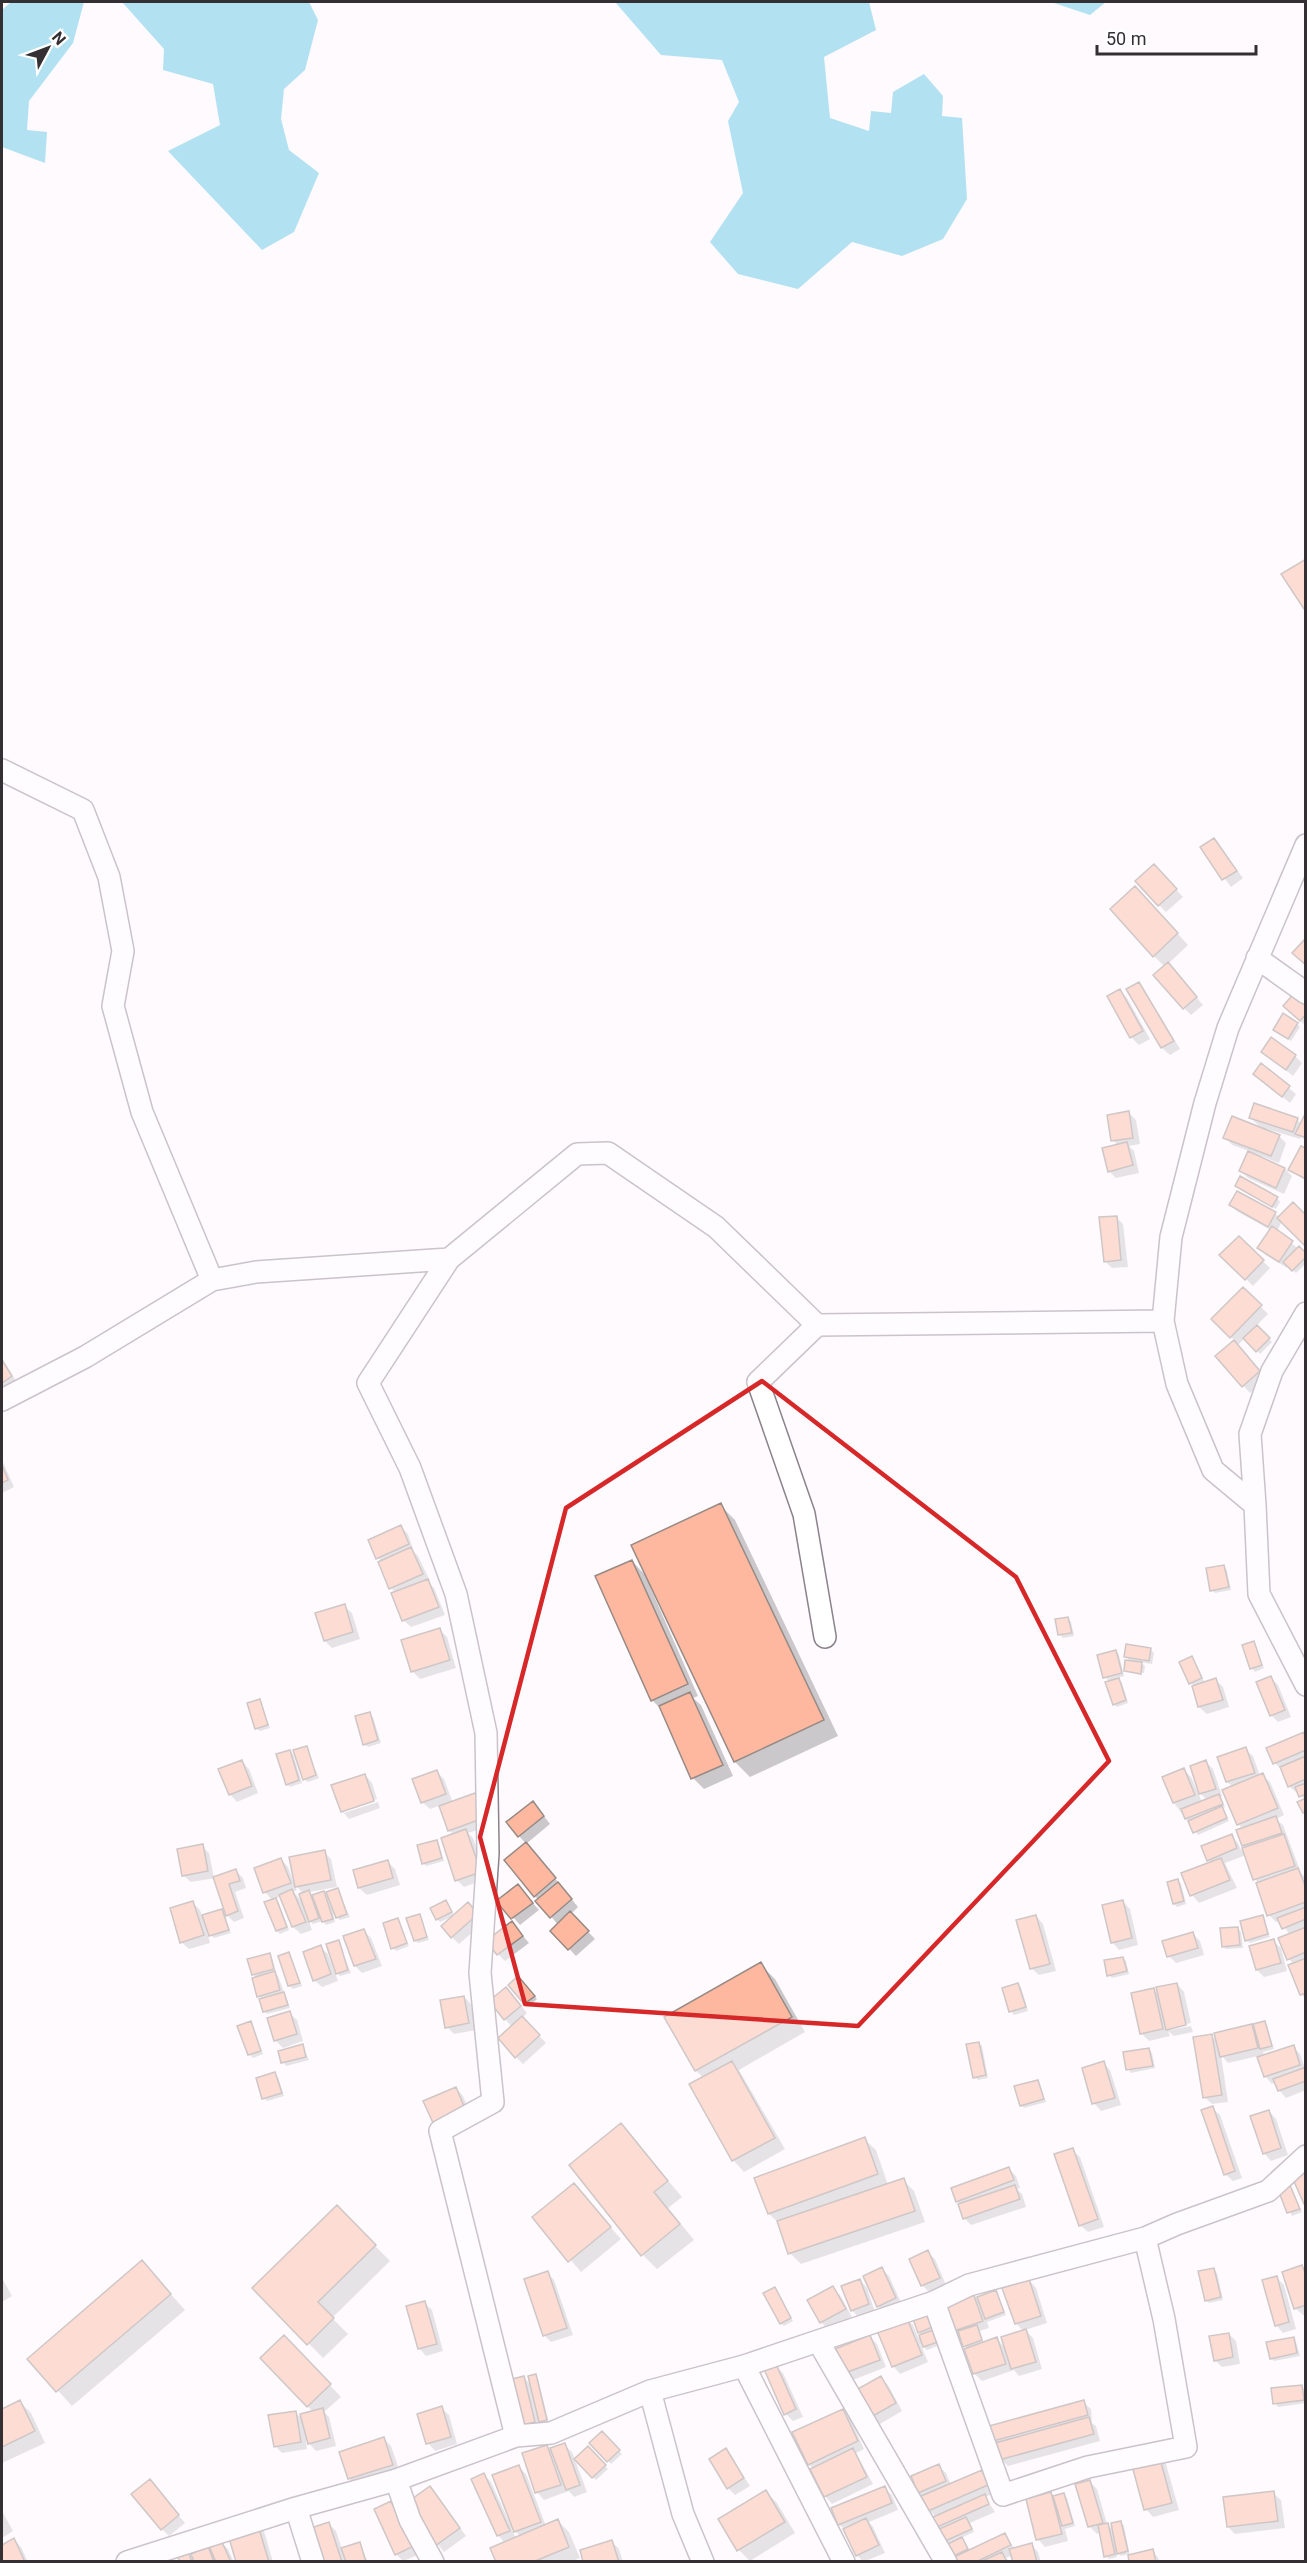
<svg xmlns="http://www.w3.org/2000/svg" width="1307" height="2563" font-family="Roboto,sans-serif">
  <rect width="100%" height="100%" fill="#fefafe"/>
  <!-- water -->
  <path fill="#57c4e4" d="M11,2H84L73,43L29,101L27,130L47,132L45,163L2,147V10Z
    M122,2H309L318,20L305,70L284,89L281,119L289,150L319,173L294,232L262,250L168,151L220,125L213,84L163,70L164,49Z
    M615,2H869L876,30L824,57L830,118L869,131L871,111L891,113L893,92L924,74L943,96L942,116L962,118L967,199L943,239L902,256L852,242L798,289L738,274L710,242L743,193L728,121L739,102L722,60L661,55Z
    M1051,2H1106L1090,15Z"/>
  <!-- shadow -->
  <path fill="#0003" fill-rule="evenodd" d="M1214,840L1243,878L1231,887L1202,848Z
    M1154,866L1183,897L1166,912L1159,905Z
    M1146,899L1188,945L1168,964L1203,1005L1191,1015L1184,1008L1165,967L1154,956Z
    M1138,984L1145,991L1180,1049L1170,1055L1162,1048L1128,989Z
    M1120,991L1127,998L1150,1039L1139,1045L1131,1037L1109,997Z
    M1306,1000V1026L1288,1009Z
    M1297,1024L1300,1027L1291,1041L1278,1033Z
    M1263,1052L1295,1056L1302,1063L1293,1076Z
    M1261,1065L1296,1094L1290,1103L1255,1074Z
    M1129,1113L1136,1120L1140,1144L1129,1146L1134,1151L1139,1173L1116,1178L1109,1171L1118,1146L1113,1140Z
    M1306,1115V1141L1301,1137L1300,1139L1260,1127L1251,1118L1297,1119L1301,1124Z
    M1279,1136L1286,1143L1279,1163L1261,1156L1260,1158L1285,1169L1292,1176L1284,1194L1248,1178L1241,1171L1249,1151L1232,1145L1225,1137Z
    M1306,1150V1181L1290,1170Z
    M1237,1186L1277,1198L1280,1202L1276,1209Z
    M1237,1193L1280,1217L1282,1221L1277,1231L1306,1255V1263L1296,1273L1288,1266L1287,1268L1266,1255L1259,1248L1271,1230L1238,1212L1231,1205Z
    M1116,1217L1123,1224L1128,1267L1112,1268L1105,1261Z
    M1239,1238L1270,1268L1253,1286L1222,1255Z
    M1243,1289L1268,1314L1256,1326L1272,1342L1260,1354L1245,1338L1237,1346L1266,1379L1250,1393L1217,1356L1235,1341L1213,1319Z
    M2,1358L18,1384L8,1391L2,1385Z
    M2,1460L14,1487L2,1493Z
    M720,1505L735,1520L838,1736L750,1777L735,1762L653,1588L651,1589L698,1696L693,1698L701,1705L733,1776L704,1789L693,1778L662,1710L652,1700L632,1561L647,1577Z
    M401,1527L408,1534L414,1552L418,1556L430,1581L428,1582L434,1588L445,1615L411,1627L403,1620L396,1593L391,1588L381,1562L370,1541Z
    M1224,1567L1227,1570L1231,1590L1215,1593L1212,1590Z
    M344,1606L352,1613L360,1639L332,1648L325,1641Z
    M1068,1619L1071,1622L1074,1636L1063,1638L1060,1635Z
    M440,1630L447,1637L456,1668L420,1679L412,1671Z
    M1254,1643L1264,1668L1255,1672L1252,1668Z
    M1150,1649L1154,1653L1152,1664L1140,1662L1145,1666L1144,1673L1125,1671L1131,1662L1126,1657Z
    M1116,1651L1119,1655L1124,1676L1117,1678L1122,1683L1128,1703L1117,1707L1114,1704L1110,1682L1105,1677Z
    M1192,1658L1205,1683L1216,1680L1223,1687L1229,1707L1207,1714L1199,1707L1193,1686L1181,1663Z
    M1271,1678L1278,1685L1291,1717L1278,1722L1271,1715Z
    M259,1700L270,1728L260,1731L256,1728Z
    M370,1714L373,1717L381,1743L368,1747L364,1744Z
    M1303,1734L1306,1736V1813L1304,1800L1299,1792L1297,1793L1289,1786L1282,1770L1275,1763Z
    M306,1748L319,1778L308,1782L304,1779Z
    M1245,1749L1253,1756L1260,1776L1262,1775L1270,1782L1284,1815L1276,1819L1283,1825L1301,1873L1306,1878V1999L1301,1994L1294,1964L1289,1959L1290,1935L1280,1921L1276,1922L1269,1915L1259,1884L1255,1879L1246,1855L1225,1863L1237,1888L1199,1903L1192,1895L1211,1863L1208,1860L1231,1835L1238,1843L1241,1850L1246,1849L1243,1845V1829L1239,1825L1224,1791L1233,1787L1227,1782Z
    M290,1751L293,1754L302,1783L290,1787L287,1784Z
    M242,1762L249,1769L258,1793L237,1802L230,1794Z
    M1206,1762L1213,1769L1222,1796L1220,1797L1225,1807L1222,1809L1229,1821L1198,1835L1174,1803L1184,1770L1191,1777L1202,1802L1207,1800L1198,1791Z
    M437,1772L444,1779L453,1803L475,1795L482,1802L490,1826L468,1833L473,1838L487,1879L464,1887L457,1880L454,1835L449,1830L441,1805L430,1809L422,1802Z
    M365,1775L372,1783L377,1799L344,1809V1813L378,1802L380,1808L349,1819L342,1811Z
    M540,1811L550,1824L526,1844L508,1823Z
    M436,1842L439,1845L444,1861L426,1866L423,1863Z
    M202,1846L209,1853L214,1878L236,1871L243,1878L246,1888L235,1892L244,1918L234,1922L227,1915L215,1878L191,1882L183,1875Z
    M533,1851L578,1907L571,1914L595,1939L576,1956L552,1931L558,1925L535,1896Z
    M324,1852L331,1859L337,1887L309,1892L313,1896L324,1893L330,1899L337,1890L350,1917L340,1920L333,1913L335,1922L326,1925L323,1921L313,1924L308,1919L312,1930L301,1934L293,1927L281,1896L275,1899L279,1903L289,1930L280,1934L277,1931L273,1901L265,1892L256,1869L281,1859L288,1867L294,1883ZM294,1884L304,1894V1903L293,1892L297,1890Z
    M388,1862L395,1869L400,1885L367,1895L359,1888Z
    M1178,1881L1181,1884L1186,1904L1177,1907L1174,1904Z
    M518,1886L539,1910L520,1925L499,1901Z
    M446,1902L455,1916L468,1904L484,1922L459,1944L452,1937L454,1916L440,1922L437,1919Z
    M1123,1902L1130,1909L1138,1945L1119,1950L1112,1942Z
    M193,1903L200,1910L202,1916L221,1910L231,1933L214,1938L207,1932L210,1943L189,1949L181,1942Z
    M419,1915L429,1940L418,1943L415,1940Z
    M1036,1916L1043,1924L1056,1971L1039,1975L1031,1968Z
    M1262,1917L1265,1920L1270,1937L1250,1943L1247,1940Z
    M397,1920L409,1946L396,1951L393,1948Z
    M512,1923L529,1943L505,1961L498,1954Z
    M1238,1928L1241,1932L1243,1948L1226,1949L1223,1946Z
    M364,1931L371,1938L382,1966L362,1973L355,1966Z
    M1193,1934L1200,1941L1204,1955L1176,1963L1169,1956Z
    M1273,1941L1281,1948L1287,1971L1264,1977L1257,1970L1251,1947Z
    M338,1942L351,1973L340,1976L333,1969L336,1968Z
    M320,1947L328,1954L338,1981L322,1987L314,1980Z
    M289,1954L302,1986L293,1989L289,1986Z
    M269,1955L272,1958L276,1972L274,1973L278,1976L290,2008L267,2014L264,2011L263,2000L259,1996L257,1978L253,1974Z
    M1123,1958L1126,1961L1129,1974L1112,1978L1109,1975Z
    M760,1964L775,1979L805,2032L739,2070L785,2149L744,2172L733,2160L691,2085L704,2078L696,2071L666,2018Z
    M518,1978L537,1999L528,2007L510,1985Z
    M1018,1984L1021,1987L1028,2011L1014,2015L1011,2011Z
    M1177,1984L1184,1992L1191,2023L1170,2027V2030L1191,2026L1193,2032L1174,2036L1168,2031L1170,2036L1149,2041L1142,2034L1133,1994L1154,1990L1160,1996Z
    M513,1996L527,2013L522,2018L546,2043L523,2064L516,2057L512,2027L505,2019Z
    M464,1997L471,2004L476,2030L454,2034L447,2027Z
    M289,2013L297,2020L303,2041L283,2048L275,2040Z
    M250,2023L263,2054L253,2058L249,2054Z
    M1264,2023L1267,2026L1274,2049L1263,2052L1264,2056L1293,2047L1300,2054L1305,2069L1306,2090L1286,2098L1279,2090L1276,2082L1272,2084L1265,2076L1258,2056L1228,2063L1221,2055L1228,2102L1212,2104L1204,2097L1211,2036L1218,2042L1251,2026L1256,2031Z
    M978,2043L982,2046L988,2078L978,2080L975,2077Z
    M302,2045L309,2060L286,2066L283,2062Z
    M1149,2050L1152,2053L1155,2068L1131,2073L1128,2069Z
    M1103,2063L1110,2070L1121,2105L1101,2111L1094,2103Z
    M275,2074L278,2077L284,2096L267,2101L264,2098Z
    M1038,2081L1046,2102L1024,2108L1021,2105Z
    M456,2088L463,2096L472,2118L442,2131Z
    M1212,2108L1220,2115L1242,2178L1233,2181L1225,2174Z
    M1269,2111L1276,2119L1288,2155L1271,2161L1264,2153Z
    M621,2125L682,2197L668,2208L694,2240L657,2269L643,2255Z
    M864,2139L876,2150L888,2185L903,2180L914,2191L925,2222L801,2264L790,2253L780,2224L769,2214L756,2179Z
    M1072,2150L1080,2157L1104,2227L1088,2232L1080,2225Z
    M1009,2169L1016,2176L1020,2188L1017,2189L1022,2194L1026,2207L971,2225L964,2218L961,2205L957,2201Z
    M1289,2184L1302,2212L1292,2216L1279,2188Z
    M574,2185L621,2239L581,2272L534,2217Z
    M337,2207L390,2261L332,2318L348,2334L323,2358L254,2288Z
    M927,2252L935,2259L946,2285L929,2292L922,2285Z
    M142,2262L185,2310L72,2406L29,2359Z
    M1302,2267L1306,2271V2314L1303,2315L1295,2308Z
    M882,2269L889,2276L902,2305L885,2313L878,2306Z
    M1214,2270L1217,2273L1223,2300L1209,2303L1206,2300Z
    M547,2273L554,2280L573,2335L551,2342L544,2335Z
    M2,2278L12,2296L2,2302Z
    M1277,2278L1284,2285L1296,2329L1283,2333L1276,2325Z
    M860,2280L867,2288L875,2312L859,2318L852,2310Z
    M1029,2280L1036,2288L1047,2323L1025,2330L1033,2338L1042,2369L1019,2376L1014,2370L982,2381L975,2374L967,2349L955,2330L973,2294L977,2298L996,2291L1006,2315L987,2322L989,2328L980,2331L984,2343L997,2339L1006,2349L1024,2332L1016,2323Z
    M832,2288L840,2295L852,2317L828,2330L821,2322Z
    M777,2292L793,2321L784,2326L781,2323Z
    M424,2303L432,2310L443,2351L426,2356L419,2348Z
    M929,2315L940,2345L927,2350L920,2343L928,2362L900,2374L893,2366L905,2318L913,2325L918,2337L923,2336L919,2332Z
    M1229,2334L1236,2341L1240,2364L1222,2367L1215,2360Z
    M284,2337L341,2397L324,2412L329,2417L336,2446L316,2451L306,2440L307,2449L282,2453L275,2446L295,2412L303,2420L313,2412L262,2358Z
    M870,2337L877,2344L886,2367L853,2380L846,2372Z
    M1293,2338L1296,2342L1300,2356L1274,2361L1271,2358Z
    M776,2366L783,2373L803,2417L793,2421L786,2414Z
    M535,2375L538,2379L549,2423L544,2424L539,2420L542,2429L532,2432L525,2425L524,2378L533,2387Z
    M881,2378L888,2385L902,2411L880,2424L873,2416Z
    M1301,2386L1304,2389L1306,2403L1278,2407L1275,2403Z
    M20,2402L31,2413L45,2443L2,2463V2410Z
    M1083,2402L1091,2409L1092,2423L1096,2426L1100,2441L1008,2466L1001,2459L998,2443L995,2440Z
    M441,2408L449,2415L457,2444L435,2451L428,2443Z
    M842,2411L850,2418L864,2449L856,2453L873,2484L832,2504L825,2496L813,2469L809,2464Z
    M602,2433L622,2454L611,2464L591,2443Z
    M384,2439L391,2446L400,2472L357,2486L350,2479L341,2453Z
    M564,2445L572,2452L587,2492L574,2497L569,2491L544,2500L537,2492L547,2446L550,2450Z
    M587,2448L608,2469L596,2480L576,2459Z
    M726,2450L750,2486L735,2495L728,2488Z
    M1159,2456L1166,2464L1179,2510L1153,2517L1146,2509Z
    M938,2466L946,2473L951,2485L982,2472L989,2479L995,2493L985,2497L995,2512L970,2523L974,2532L961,2538L970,2552L1005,2535L1015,2549L1031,2545L1038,2552L1041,2562H1014L1012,2555L1006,2558L1010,2562H956L936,2527V2517L929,2510L919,2492Z
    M519,2467L526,2474L546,2526L558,2521L569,2532L580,2558L571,2562H498L505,2543L498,2535L484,2475L491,2482L510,2524L512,2523ZM511,2527L521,2537L516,2539Z
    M150,2481L185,2523L169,2536L162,2529Z
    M1090,2482L1097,2489L1107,2524L1113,2530L1121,2522L1124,2526L1130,2556L1153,2551L1161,2562H1131L1129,2554L1121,2556L1116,2551L1117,2557L1109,2559L1106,2556L1101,2532L1097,2534L1089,2526Z
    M884,2488L892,2495L898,2510L869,2522L873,2527L885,2553L863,2562L857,2555L845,2530L839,2524Z
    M766,2492L777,2503L795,2533L750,2561L739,2550Z
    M1051,2493L1055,2497L1064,2494L1067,2498L1075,2526L1065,2529L1068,2541L1045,2547L1038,2539Z
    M1273,2493L1281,2500L1285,2528L1235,2534L1228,2527Z
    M437,2495L466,2536L444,2552L407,2505Z
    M390,2503L398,2510L418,2555L403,2561L396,2554Z
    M2,2511L13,2531L2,2538Z
    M257,2524L264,2531L273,2562H238Z
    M329,2524L336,2531L342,2549L360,2544L368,2562H321Z
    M14,2540L21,2547L28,2562H2V2546Z
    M221,2542L228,2549L234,2562H182L187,2552L195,2560L207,2548L215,2556Z
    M612,2542L619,2549L623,2562H585Z"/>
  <!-- building -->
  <path fill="#fdb89f" stroke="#978a85" stroke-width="1.5" d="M1306,559V608L1304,609L1281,574Z
    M1214,838L1237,871L1222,880L1200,847Z
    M1154,864L1177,889L1158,906L1135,881Z
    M1135,886L1178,933L1153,957L1110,909Z
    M1306,938V965L1292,953Z
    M1168,962L1197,997L1183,1009L1153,975Z
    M1139,982L1174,1041L1161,1048L1126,989Z
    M1120,989L1143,1031L1130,1038L1107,996Z
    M1297,990L1306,998V1014L1300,1021L1283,1006Z
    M1283,1013L1298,1023L1288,1039L1273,1030Z
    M1271,1037L1296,1055L1286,1070L1261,1052Z
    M1261,1063L1290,1086L1282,1097L1253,1074Z
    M1254,1103L1298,1118L1293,1132L1249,1118Z
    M1129,1111L1133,1138L1111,1141L1107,1115Z
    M1306,1112V1136L1304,1137L1295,1134Z
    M1232,1116L1280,1135L1271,1156L1223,1138Z
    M1127,1142L1133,1165L1108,1172L1102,1148Z
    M1301,1146L1306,1148V1179L1288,1170Z
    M1248,1151L1285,1168L1276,1188L1239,1171Z
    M1240,1176L1278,1197L1272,1207L1235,1186Z
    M1237,1191L1276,1212L1268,1227L1229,1205Z
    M1293,1202L1306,1215V1247L1277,1218Z
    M1117,1216L1121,1260L1104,1262L1099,1217Z
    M1272,1226L1293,1241L1279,1262L1257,1248Z
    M1239,1236L1264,1260L1245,1280L1219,1255Z
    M1299,1246L1306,1253V1257L1292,1271L1283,1262Z
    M1243,1287L1262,1305L1230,1338L1211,1319Z
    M1257,1325L1270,1338L1256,1352L1243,1338Z
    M1234,1340L1260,1371L1242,1387L1215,1356Z
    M2,1360L12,1376L2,1383Z
    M2,1465L8,1480L2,1483Z
    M721,1503L824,1720L734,1762L631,1545Z
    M401,1525L409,1544L376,1559L368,1540Z
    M411,1547L423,1574L389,1589L378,1562Z
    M632,1560L688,1684L651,1701L595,1576Z
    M1224,1565L1229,1587L1210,1591L1206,1568Z
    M428,1579L439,1607L402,1621L391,1593Z
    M345,1604L353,1632L324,1641L315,1613Z
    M1068,1617L1072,1633L1058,1635L1055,1619Z
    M440,1628L450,1660L411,1672L401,1640Z
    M1254,1641L1262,1665L1250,1669L1242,1645Z
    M1126,1644L1151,1648L1149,1661L1124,1657Z
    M1116,1650L1122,1673L1103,1678L1097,1655Z
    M1192,1656L1202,1678L1189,1684L1179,1662Z
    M1125,1660L1142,1662L1141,1674L1124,1671Z
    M1271,1676L1285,1710L1270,1716L1256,1682Z
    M1119,1678L1126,1700L1113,1705L1105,1682Z
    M1216,1678L1223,1700L1198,1707L1192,1686Z
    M690,1692L723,1765L691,1779L659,1706Z
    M260,1699L268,1725L255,1729L247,1703Z
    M370,1712L378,1740L363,1745L355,1716Z
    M1304,1732L1306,1750L1273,1764L1266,1748Z
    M307,1746L316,1775L303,1780L293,1750Z
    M1246,1747L1255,1773L1226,1782L1217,1757Z
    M290,1750L299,1780L286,1785L276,1754Z
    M1306,1756V1779L1288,1787L1280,1767Z
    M242,1760L252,1786L229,1795L218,1769Z
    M1206,1760L1216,1789L1199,1794L1190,1766Z
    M1184,1768L1195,1795L1173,1803L1162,1777Z
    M437,1770L446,1794L421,1803L412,1779Z
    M1263,1773L1278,1808L1237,1825L1222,1790Z
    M365,1774L374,1801L341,1812L331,1785Z
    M1306,1783V1794L1299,1797L1295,1787Z
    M475,1793L484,1818L448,1831L439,1806Z
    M1219,1794L1223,1804L1185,1819L1181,1809Z
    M1306,1798V1811L1303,1813L1297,1802Z
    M533,1801L544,1816L518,1837L506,1822Z
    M1222,1806L1227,1818L1193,1833L1188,1821Z
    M1276,1816L1282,1833L1242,1846L1236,1830Z
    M466,1829L481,1872L455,1881L441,1838Z
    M1232,1834L1237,1848L1207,1861L1201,1846Z
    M1284,1834L1295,1866L1253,1880L1242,1848Z
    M437,1840L442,1858L422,1864L417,1845Z
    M526,1842L556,1878L534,1897L504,1860Z
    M203,1844L208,1871L182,1876L177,1849Z
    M325,1850L331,1880L295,1887L289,1857Z
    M281,1858L291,1883L263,1893L254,1868Z
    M1221,1858L1230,1880L1190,1896L1181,1873Z
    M388,1860L393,1878L358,1888L353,1870Z
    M1298,1868L1306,1888V1902L1267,1916L1256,1883Z
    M236,1869L240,1881L229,1884L238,1911L226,1916L213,1877Z
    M1178,1879L1184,1901L1173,1904L1167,1882Z
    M558,1882L572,1899L550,1918L535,1901Z
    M518,1884L533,1903L511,1919L496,1901Z
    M338,1888L347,1914L336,1918L326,1892Z
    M292,1889L306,1922L292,1927L279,1895Z
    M309,1890L319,1918L309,1922L299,1894Z
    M324,1891L333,1919L322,1922L312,1895Z
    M276,1898L287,1927L276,1931L264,1902Z
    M446,1900L452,1912L436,1920L430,1908Z
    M1123,1900L1132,1938L1111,1943L1102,1905Z
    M193,1901L204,1935L180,1943L170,1908Z
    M468,1902L478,1914L451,1938L441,1926Z
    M1306,1907V1919L1282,1929L1277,1918Z
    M222,1909L229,1930L209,1936L202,1915Z
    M570,1911L589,1931L568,1950L550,1931Z
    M420,1914L427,1937L414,1941L406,1918Z
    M1036,1915L1050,1964L1030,1969L1016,1920Z
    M1263,1915L1268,1934L1245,1941L1240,1921Z
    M398,1918L407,1943L391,1949L383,1923Z
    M512,1921L523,1936L497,1955L486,1941Z
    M1238,1927L1240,1945L1222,1947L1220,1928Z
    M1306,1927V1952L1287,1960L1278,1938Z
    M364,1929L376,1959L354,1966L343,1936Z
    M1193,1932L1198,1948L1167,1957L1162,1941Z
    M1274,1939L1281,1963L1256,1970L1249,1946Z
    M339,1940L348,1970L336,1974L326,1944Z
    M321,1945L331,1974L313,1981L303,1952Z
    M289,1952L300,1983L288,1986L278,1956Z
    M270,1953L274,1969L252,1975L247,1959Z
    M1123,1957L1127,1971L1107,1976L1104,1960Z
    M1306,1958V1993L1300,1995L1288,1965Z
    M761,1962L792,2017L695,2071L664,2017Z
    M275,1971L280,1990L257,1997L252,1978Z
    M518,1976L535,1996L524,2004L508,1985Z
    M1018,1983L1026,2007L1009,2012L1002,1988Z
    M1177,1983L1186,2025L1166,2030L1156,1987Z
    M506,1987L521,2006L504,2020L489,2001Z
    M1154,1988L1163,2029L1140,2034L1131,1993Z
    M284,1992L288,2005L263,2012L259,1999Z
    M464,1996L469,2023L445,2028L440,2000Z
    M290,2011L297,2034L274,2041L267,2018Z
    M522,2016L540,2035L515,2058L498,2038Z
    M251,2021L261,2051L248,2055L237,2026Z
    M1265,2021L1272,2046L1260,2049L1253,2024Z
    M1252,2024L1258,2048L1220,2057L1214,2033Z
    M1212,2034L1222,2095L1203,2098L1193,2037Z
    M979,2042L986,2075L973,2078L966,2044Z
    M303,2044L306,2057L281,2063L278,2051Z
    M1294,2045L1300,2065L1264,2077L1257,2057Z
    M1149,2048L1153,2066L1126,2070L1123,2052Z
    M732,2061L775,2138L732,2161L689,2084Z
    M1104,2061L1115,2098L1092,2104L1082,2068Z
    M1306,2067V2081L1278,2091L1273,2079Z
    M275,2072L282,2093L262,2099L256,2078Z
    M1038,2080L1044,2099L1020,2106L1014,2086Z
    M456,2087L466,2111L434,2125L423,2101Z
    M1213,2106L1235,2171L1224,2175L1201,2110Z
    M1269,2110L1281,2148L1263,2154L1250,2116Z
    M621,2123L668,2181L654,2192L680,2224L641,2256L569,2165Z
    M865,2137L878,2174L768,2214L754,2178Z
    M1073,2148L1098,2219L1079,2226L1054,2154Z
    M1009,2167L1014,2180L956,2202L951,2188Z
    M1306,2171V2203L1304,2204L1292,2177Z
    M904,2178L915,2211L788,2254L777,2221Z
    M574,2183L611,2227L568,2262L532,2217Z
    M1289,2183L1300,2209L1287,2213L1277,2187Z
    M1015,2185L1020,2199L963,2219L958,2204Z
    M337,2205L376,2245L318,2302L334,2318L307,2345L252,2288Z
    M928,2250L940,2278L921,2286L909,2259Z
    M142,2260L171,2294L56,2392L27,2359Z
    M1302,2265L1306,2275V2305L1294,2309L1282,2272Z
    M882,2267L896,2298L877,2307L863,2276Z
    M1214,2268L1221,2297L1205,2301L1198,2271Z
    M548,2271L567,2328L543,2336L524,2279Z
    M1277,2276L1289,2322L1275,2326L1262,2280Z
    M860,2279L869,2304L851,2311L841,2286Z
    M1029,2279L1041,2316L1015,2324L1002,2288Z
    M833,2286L846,2309L820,2323L807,2300Z
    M775,2287L791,2318L780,2324L763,2293Z
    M996,2290L1004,2312L985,2319L977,2297Z
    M973,2293L983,2321L954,2331L944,2303Z
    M425,2301L437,2344L418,2349L406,2306Z
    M930,2313L935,2326L918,2333L913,2319Z
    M906,2316L922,2355L892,2367L876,2328Z
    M977,2325L982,2340L963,2347L958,2331Z
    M1026,2329L1036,2362L1011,2369L1001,2337Z
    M933,2330L938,2342L923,2347L919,2335Z
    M1229,2333L1233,2357L1214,2361L1209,2336Z
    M284,2335L331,2384L307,2407L260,2358Z
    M870,2335L880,2360L845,2373L835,2349Z
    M997,2337L1006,2364L973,2374L964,2349Z
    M1294,2337L1297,2353L1270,2359L1266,2342Z
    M776,2364L796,2409L784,2415L764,2369Z
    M536,2374L547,2420L539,2422L528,2376Z
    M524,2376L535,2422L523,2425L512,2379Z
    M881,2376L896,2403L871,2417L856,2390Z
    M1302,2385L1304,2400L1273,2404L1271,2388Z
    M20,2400L35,2431L2,2447V2409Z
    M1084,2400L1088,2415L993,2441L989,2426Z
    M442,2406L451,2437L426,2444L417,2414Z
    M323,2408L330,2438L308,2444L300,2414Z
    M843,2409L858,2441L808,2465L792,2432Z
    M296,2411L301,2442L274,2447L268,2415Z
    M1089,2417L1094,2434L999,2460L995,2443Z
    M602,2431L620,2450L607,2462L589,2443Z
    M384,2437L393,2465L348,2479L339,2452Z
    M565,2443L580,2485L566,2490L550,2448Z
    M547,2445L561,2485L535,2493L522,2453Z
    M588,2446L606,2465L592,2478L574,2459Z
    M726,2448L744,2478L727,2489L709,2459Z
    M853,2448L867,2477L824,2497L810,2469Z
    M1159,2455L1172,2503L1144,2510L1131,2462Z
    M939,2464L946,2481L918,2493L911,2476Z
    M519,2465L541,2522L514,2532L492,2475Z
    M982,2470L988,2485L928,2511L921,2496Z
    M484,2473L510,2531L497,2536L471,2479Z
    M150,2479L179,2515L161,2530L131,2494Z
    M1090,2480L1103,2523L1088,2527L1075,2484Z
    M430,2486L460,2528L435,2546L405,2504Z
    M885,2486L892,2503L838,2525L831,2508Z
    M766,2490L785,2522L737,2551L718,2519Z
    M1274,2491L1278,2521L1227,2527L1223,2497Z
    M1051,2492L1062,2534L1036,2540L1026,2499Z
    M1064,2493L1073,2523L1062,2526L1053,2496Z
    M985,2494L989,2504L935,2528L931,2518Z
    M391,2501L412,2547L395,2555L374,2509Z
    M966,2517L972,2529L943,2542L937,2530Z
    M866,2518L879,2545L856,2556L843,2529Z
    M558,2519L569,2547L533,2562H496L490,2548Z
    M1121,2521L1128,2551L1117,2554L1111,2523Z
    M257,2522L269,2562H236L227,2531Z
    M329,2522L342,2562H319L308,2529Z
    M1108,2523L1115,2554L1104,2557L1098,2525Z
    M1005,2533L1011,2545L976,2562H954L952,2558Z
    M962,2537L968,2549L952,2557L946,2545Z
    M14,2538L25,2562H2V2545Z
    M221,2540L231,2562H216L209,2546Z
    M612,2540L619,2562H583L580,2550Z
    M360,2542L366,2562H346L341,2548Z
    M1032,2543L1037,2562H1013L1009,2549Z
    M208,2546L214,2562H194L191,2554Z
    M1153,2549L1156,2562H1129L1128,2555Z
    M188,2551L192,2562H180L177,2555Z
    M1002,2552L1007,2562H980Z"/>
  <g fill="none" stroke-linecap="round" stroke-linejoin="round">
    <!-- minor casing -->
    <g stroke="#8c828b" stroke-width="24">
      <path id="minor" d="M2,770L83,810L109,877L123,951L113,1006L142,1112L212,1280
        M1306,845L1228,1028L1205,1103L1171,1237L1163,1321L1177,1384L1213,1470L1255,1505L1259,1594L1306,1685
        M1257,958L1306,993
        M449,1259L368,1383L410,1468L456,1594L486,1733L488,1853L480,1973L493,2102L440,2131L516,2436
        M817,1325L758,1382L804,1514L825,1637
        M2,1400L85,1357L212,1280L256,1272L449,1259L577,1154L608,1153L716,1227L817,1325L1163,1321
        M1255,1505L1250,1434L1272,1371L1306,1313
        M934,2302L1003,2495L1088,2467L1186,2447L1164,2319L1145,2238
        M818,2341L946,2562
        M744,2366L844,2562
        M650,2391L683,2514L703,2562
        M396,2480L410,2520L433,2562
        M296,2508L396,2480L516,2436L551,2433L650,2391L744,2366L818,2341L934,2302L969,2285L1145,2238L1177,2224L1268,2191L1306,2156
        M127,2562L296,2508L313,2562"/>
    </g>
    <!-- minor -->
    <use href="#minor" stroke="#fff" stroke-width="21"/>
  </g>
  <!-- marked area -->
  <path d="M0 0H1307V2563H0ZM762,1381L1016,1577L1109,1761L858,2026L525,2004L480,1837L566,1508Z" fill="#fefafe" fill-opacity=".55" fill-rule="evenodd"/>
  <path fill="none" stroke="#d62828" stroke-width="4.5" stroke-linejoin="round" d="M762,1381L1016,1577L1109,1761L858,2026L525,2004L480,1837L566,1508Z"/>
  <!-- border -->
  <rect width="1307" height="2563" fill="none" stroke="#332f33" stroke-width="6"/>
  <!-- north arrow -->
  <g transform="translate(48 48) rotate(49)" stroke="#ffffff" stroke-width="4.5" paint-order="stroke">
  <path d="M0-4.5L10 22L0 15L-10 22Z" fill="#332f33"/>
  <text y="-9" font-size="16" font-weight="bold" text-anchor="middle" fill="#332f33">N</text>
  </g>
  <!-- scale -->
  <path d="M1097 45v9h159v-9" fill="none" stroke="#332f33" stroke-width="3"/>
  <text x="1106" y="45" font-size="18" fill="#332f33" stroke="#ffffff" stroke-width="4.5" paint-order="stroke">50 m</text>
</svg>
